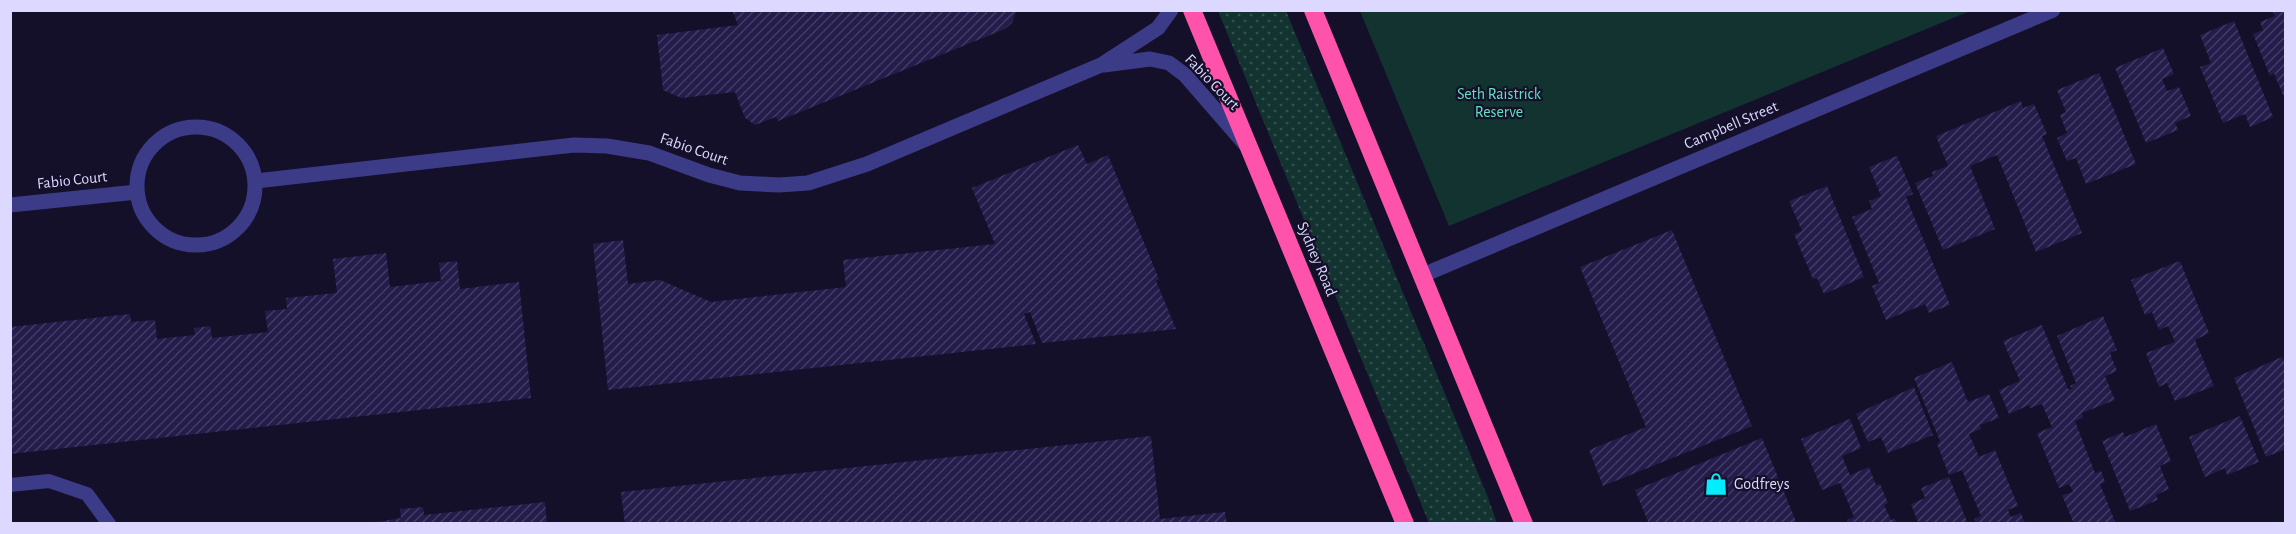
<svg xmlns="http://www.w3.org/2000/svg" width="2296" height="534" font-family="'Alegreya Sans',sans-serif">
  <defs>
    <pattern id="grass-dots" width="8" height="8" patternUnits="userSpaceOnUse" patternTransform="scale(1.5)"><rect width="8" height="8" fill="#133331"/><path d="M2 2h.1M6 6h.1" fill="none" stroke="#355050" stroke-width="1.8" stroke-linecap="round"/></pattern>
    <pattern id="building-hatch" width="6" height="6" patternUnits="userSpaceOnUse" patternTransform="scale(1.5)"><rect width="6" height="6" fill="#241c4a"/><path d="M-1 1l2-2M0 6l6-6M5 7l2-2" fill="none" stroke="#433c65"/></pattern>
  </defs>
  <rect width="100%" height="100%" fill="#141029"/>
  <!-- grass -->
  <path fill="url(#grass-dots)" d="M1218,11H1286L1487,495L1497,523H1429Z"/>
  <!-- green -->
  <path fill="#133331" d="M1360,11H1970L1449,226Z"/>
  <!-- building -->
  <path fill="url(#building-hatch)" d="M732,10H1017L1012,23L1005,29L778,121L776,117L755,125L745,118L735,92L681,98L663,90L657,35L738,25Z
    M2272,10H2286L2285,100L2274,73L2270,76L2253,34L2263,30L2260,22L2275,16Z
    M2234,21L2273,117L2250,127L2245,114L2223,123L2200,67L2211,63L2200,35Z
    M2163,48L2174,74L2162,79L2167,91L2179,87L2191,116L2175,123L2178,130L2146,143L2115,68Z
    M2099,73L2136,164L2086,184L2076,158L2067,161L2057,138L2067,133L2060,115L2066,112L2057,90Z
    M2021,101L2023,108L2034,104L2047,134L2042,136L2082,233L2036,252L1997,155L1970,166L1995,229L1943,250L1915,183L1933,176L1932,172L1948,166L1936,136Z
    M1078,145L1087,164L1108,155L1159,279L1156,281L1176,329L1042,343L1030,312L1024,314L1036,344L608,390L593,244L623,240L628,284L660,280L711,302L846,287L843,260L995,244L972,188Z
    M1897,156L1913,194L1906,197L1950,305L1929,313L1925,304L1886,320L1872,286L1879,283L1852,217L1872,209L1869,201L1881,196L1869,167Z
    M1827,186L1864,277L1824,294L1817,278L1813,279L1794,234L1802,231L1789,201Z
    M1672,230L1752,426L1603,486L1589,450L1646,427L1580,267Z
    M386,253L390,287L441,281L439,263L457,261L460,289L519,282L531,398L10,454V327L130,314L131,322L155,320L157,339L195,335L194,328L210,326L212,338L268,332L265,311L287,309L286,298L337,293L333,259Z
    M2180,261L2209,333L2195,340L2214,386L2175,401L2167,383L2159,387L2146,353L2175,342L2168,326L2159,330L2152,312L2145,315L2131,280Z
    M2103,316L2117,350L2110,353L2117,371L2105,376L2115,400L2082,413L2083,418L2075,421L2095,473L2101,471L2105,482L2100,484L2116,524H2074L2062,495L2073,492L2069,484L2059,488L2037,433L2052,427L2042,404L2030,408L2029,405L2009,414L1999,390L2020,381L2003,341L2042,325L2068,389H2072L2070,386L2076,383L2057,336Z
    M2282,357L2286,365V449L2266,457L2234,378Z
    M1952,362L1968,402L1989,394L1999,418L1980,425L1981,429L1969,434L1979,457L1995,450L2018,506L2008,510L2011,517L2021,513L2025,524H1976L1974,519L1981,516L1962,470L1949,475L1937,444L1940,441L1914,378Z
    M1914,387L1933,435L1888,453L1881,437L1868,442L1856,414Z
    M2240,416L2259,462L2227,475L2225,468L2205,477L2189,437Z
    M1850,419L1861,448L1842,456L1850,475L1869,467L1876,485L1880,484L1888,503L1884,505L1891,520L1895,519L1897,524H1849L1847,520L1854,517L1840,483L1822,490L1801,439Z
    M2156,424L2171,461L2160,466L2169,489L2156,495L2158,500L2130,511L2102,441L2123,432L2125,437Z
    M1151,436L1160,519L1225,512L1227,524H625L621,492Z
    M1762,438L1797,524H1649L1635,490Z
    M1949,477L1968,524H1915L1918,522L1911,504L1925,498L1921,488Z
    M545,502L547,524H365L401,518L400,509L423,507L424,515Z"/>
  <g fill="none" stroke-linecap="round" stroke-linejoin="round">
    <!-- lane -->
    <path stroke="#3c3b88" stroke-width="14" d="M10,485L49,481L87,494L109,524"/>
    <!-- street -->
    <path stroke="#3c3b88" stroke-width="15" d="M1104,65L1150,59L1169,63L1185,75L1245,144
      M137 186a59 59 0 1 1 118 0a59 59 0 1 1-118 0Z
      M256,181L574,145L607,146L649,153L709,175L740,183L779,185L808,183L867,164L1101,65L1158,28L1171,10
      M10,205L137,192
      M1423,275L2053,10"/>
    <!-- highway -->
    <path stroke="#ff53ab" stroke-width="18" d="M1192,10L1405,524
      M1313,10L1524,524"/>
  </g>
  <!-- icons -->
  <defs>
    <g id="shop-bare" transform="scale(1.8)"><path d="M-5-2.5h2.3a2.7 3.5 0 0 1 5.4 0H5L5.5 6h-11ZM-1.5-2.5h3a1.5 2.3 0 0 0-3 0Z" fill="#04edff" stroke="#141029" stroke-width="2.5" paint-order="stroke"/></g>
  </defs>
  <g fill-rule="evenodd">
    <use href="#shop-bare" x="1716" y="484"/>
  </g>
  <g text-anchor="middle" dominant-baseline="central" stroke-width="4.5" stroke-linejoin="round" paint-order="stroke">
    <!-- street labels -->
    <g font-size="16" fill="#dcd8ff" stroke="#141029">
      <text transform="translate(1212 82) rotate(46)">Fabio Court</text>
      <text transform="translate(1731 125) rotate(-23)">Campbell Street</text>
      <text transform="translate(694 149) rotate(19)">Fabio Court</text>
      <text transform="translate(72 180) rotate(-6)">Fabio Court</text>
      <text transform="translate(1317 259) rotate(67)">Sydney Road</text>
    </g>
    <!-- park labels -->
    <g font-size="16" fill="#62e1be" stroke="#141029">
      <text x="1499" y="94">Seth Raistrick<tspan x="1499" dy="18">Reserve</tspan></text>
    </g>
    <!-- poi labels -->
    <g font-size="16" fill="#dcd8ff" stroke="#141029" text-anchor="start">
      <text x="1734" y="484">Godfreys</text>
    </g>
  </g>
  <!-- border -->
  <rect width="2296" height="534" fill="none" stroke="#dcd8ff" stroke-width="24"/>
</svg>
